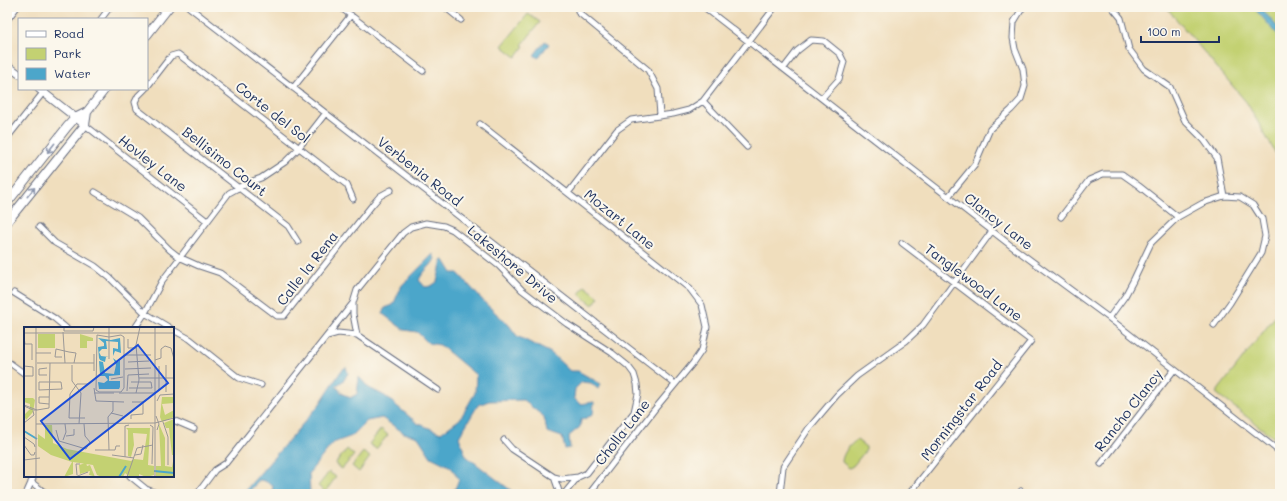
<svg xmlns="http://www.w3.org/2000/svg" width="1287" height="501" font-family="Mali,sans-serif">
  <rect width="100%" height="100%" fill="#fbf7ec"/>
  <filter id="ink" filterUnits="userSpaceOnUse"><feTurbulence type="fractalNoise" baseFrequency=".025" numOctaves="2"/><feDisplacementMap in="SourceGraphic" scale="8" xChannelSelector="R" yChannelSelector="G"/><feConvolveMatrix kernelMatrix="1 2 1 2 8 2 1 2 1" color-interpolation-filters="sRGB"/></filter>
  <filter id="wash" filterUnits="userSpaceOnUse"><feTurbulence type="fractalNoise" baseFrequency=".012" numOctaves="4" result="noise"/><feDisplacementMap in="SourceGraphic" scale="16" xChannelSelector="R" yChannelSelector="G"/><feGaussianBlur stdDeviation="0.9" result="paint"/><feColorMatrix in="noise" values="0 0 0 0 0 0 0 0 0 0 0 0 0 0 0 0 0 1.4 0 .05"/><feComposite in="paint" operator="in"/></filter>
  <g filter="url(#wash)">
    <rect width="100%" height="100%" fill="#f0debd"/>
    <!-- green -->
    <path fill="#c3d172" stroke="#6f8068" d="M1166,7H1280V161L1247,103Z
      M528,14L540,22L522,45L524,46L516,57L502,46Z
      M585,286L599,297L593,305L579,294Z
      M1280,310V430L1274,438L1216,393Z
      M381,429L388,435L376,449L369,444Z
      M857,440L866,447V450L853,466L849,468L842,462C842,454 850,444 857,440Z
      M347,449L354,455L342,469L335,464Z
      M363,452L370,457L359,472L352,466Z
      M329,472L336,477L325,492L318,486Z"/>
    <!-- water -->
    <path fill="#4ca6ca" stroke="#346a94" d="M1253,7H1260L1280,30V37Z
      M545,41L549,44L538,58L534,55Z
      M433,254L435,259C430,268 423,271 419,280L425,287L431,286L437,282L442,260H444L452,273H458L486,304L509,325L517,336L551,353L570,371H578L601,384L598,389L591,383L582,382L575,389L574,398L580,404L594,402L593,415L581,420L580,427L569,436L570,448L565,449L562,437L547,432L544,417L523,400L489,401L478,405L459,437L466,456L513,492L518,494H506L502,492L500,494H453L459,479L451,467L431,457L418,437L404,433L382,418L367,421L352,436L333,443L309,473L310,494H272L273,486L265,481L259,480L247,494H244L243,493L319,405L341,371L346,367L348,373L344,380L336,386L342,393L350,398L357,394L359,377L369,388L385,396L417,423L441,433L460,419L475,393L476,375L440,345L428,343L417,332L404,330L383,314L385,308L393,305L402,285Z"/>
  </g>
  <g filter="url(#ink)">
    <g fill="none" stroke-linecap="round" stroke-linejoin="round">
      <!-- street casing -->
      <g stroke="#666c7f" stroke-width="7">
        <path id="street" d="M189,7L675,384
          M340,7L423,71
          M445,7L461,20
          M704,7L1014,248L1109,318L1280,452
          M1112,7L1121,18L1129,49L1144,69L1170,87L1185,121L1204,140L1217,158L1224,196
          M578,12L648,70L658,89L660,115
          M101,19L110,7
          M7,20L17,7
          M784,68L797,51L811,40L824,41L840,54L844,62L839,79L822,98
          M147,87L171,56L178,54L347,185L353,199
          M293,88L351,15
          M145,89L138,96L135,102L137,109L288,226L298,242
          M703,101L747,147
          M480,124L690,289L702,305L707,327L702,350L693,363L654,410L589,494
          M85,125L207,221
          M7,138L46,89
          M95,192L138,218L170,250L179,257L199,266L220,273L277,316H284L373,204L380,196L391,190
          M568,193L617,130L631,120L673,114L689,110L703,101L775,7
          M948,197L975,164L990,129L1011,110L1021,99L1025,86L1023,69L1015,49L1013,38L1014,22L1023,7
          M1061,217L1089,180L1103,174H1122L1139,186L1178,217
          M39,227L55,243L95,266L110,278L145,313L170,328
          M902,243L1031,341L909,494
          M14,293L54,318L66,328
          M353,303V314L357,335
          M1109,318L1125,296L1133,281L1151,243L1178,217L1203,203L1224,196L1240,197L1253,205L1262,219L1265,236L1261,253L1230,303L1214,325
          M135,328L145,313L162,281L229,193L247,183L261,178L285,162L297,150L325,114
          M173,330L190,339L239,378L261,385
          M327,336L338,333L357,335L438,390
          M7,361L25,374
          M173,420L194,429
          M504,440L512,449L554,477L562,479L578,477
          M1101,464L1174,370
          M130,476L146,489L159,494
          M554,477L560,494
          M31,482L47,494
          M1021,491L1025,494
          M26,494L34,476
          M197,494L215,470L226,463L353,303L357,290L403,233L411,227L426,223L444,226L453,230L499,266L522,290L567,324L612,353L628,366L634,374L637,384L638,394L634,412L587,473L578,477L564,494
          M780,494L783,467L809,428L837,395L857,376L906,341L923,325L992,231"/>
      </g>
      <!-- secondary casing -->
      <g stroke="#666c7f" stroke-width="9">
        <path id="secondary" d="M7,65L19,74
          M39,89L85,125"/>
      </g>
      <!-- primary casing -->
      <g stroke="#666c7f" stroke-width="10">
        <path id="primary" d="M147,35L169,7
          M7,203L67,127L75,118L87,112L105,89
          M7,222L85,125L87,112"/>
      </g>
      <!-- street -->
      <use href="#street" stroke="#fff" stroke-width="5"/>
      <!-- secondary -->
      <use href="#secondary" stroke="#fff" stroke-width="7"/>
      <!-- primary -->
      <use href="#primary" stroke="#fff" stroke-width="8"/>
    </g>
    <!-- one-way arrows -->
    <defs><path id="oneway-shaft" d="M-6 0H5M1.5-3L5.5 0L1.5 3" fill="none" stroke-width="1.6" stroke-linecap="round" stroke-linejoin="round"/></defs>
    <g stroke="#8d97ae">
      <use href="#oneway-shaft" transform="translate(51 148) rotate(128)"/>
      <use href="#oneway-shaft" transform="translate(31 192) rotate(-51)"/>
    </g>
  </g>
  <g text-anchor="middle" dominant-baseline="central" stroke-width="4" stroke-linejoin="round" paint-order="stroke">
    <!-- street labels -->
    <g font-size="14" fill="#1b2f5e" stroke="#fbf7ec">
      <text transform="translate(273 112) rotate(38)">Corte del Sol</text>
      <text transform="translate(225 161) rotate(38)">Bellisimo Court</text>
      <text transform="translate(153 163) rotate(38)">Hovley Lane</text>
      <text transform="translate(420 171) rotate(38)">Verbenia Road</text>
      <text transform="translate(620 219) rotate(39)">Mozart Lane</text>
      <text transform="translate(999 221) rotate(38)">Clancy Lane</text>
      <text transform="translate(513 264) rotate(40)">Lakeshore Drive</text>
      <text transform="translate(307 268) rotate(-52)">Calle la Rena</text>
      <text transform="translate(974 282) rotate(37)">Tanglewood Lane</text>
      <text transform="translate(961 410) rotate(-52)">Morningstar Road</text>
      <text transform="translate(1128 410) rotate(-52)">Rancho Clancy</text>
      <text transform="translate(622 432) rotate(-52)">Cholla Lane</text>
    </g>
  </g>
  <!-- overview -->
  <g transform="translate(24 327)">
    <rect width="150" height="150" fill="#f0debd"/>
    <path d="M14,7H31V21H14ZM56,7L69,11V14H63V21H56ZM138,70H150V76L138,77L141,88L150,83V90L138,95L136,90ZM0,71H9L11,73L9,85L2,93L0,88L6,82V77L0,75ZM150,92V128H148L145,101H142L140,96ZM135,97L141,111V139L148,140L150,129V150L132,149V139H137ZM21,98H28L29,116L43,122L107,134L110,132L119,133L123,107L109,106L110,118L107,130L104,129V103L102,101H126L124,138L130,139V148L122,150L115,147V150H106L101,146L99,150H78L73,148L69,138L49,135V147L40,150L48,135L27,128L14,119V107L21,112ZM62,136L63,139L66,138L71,150H62L69,148H65L66,144L56,147L55,138Z" fill="#c3d172"/>
    <path d="M74,11L87,13L96,11L97,26L91,24L89,29V21L94,22V15L82,14L83,22H78L75,25L77,29L85,30H82L81,35L76,33L75,31L74,20L80,19V16ZM89,31L94,35L96,33V48L85,49V54H96V62L95,60V62H75L74,55L80,56L84,53L81,49H74L76,47L75,34L79,35L81,46L90,47L92,38Z" fill="#4ca6ca"/>
    <path fill="none" stroke="#4ca6ca" stroke-width="2" d="M0,104L13,112M130,144L150,146M95,150L102,139"/>
    <path fill="none" stroke="#9b9897" stroke-width="1" d="M12,0V150M40,0V4H69L70,0M85,0V32M39,5L41,36M0,6H150M73,8L85,10L97,8L100,10V61L97,65H75L72,63ZM0,10L1,17H8V33M104,12V21H113M45,25L52,26L50,36M12,26H27M101,28H127M38,30H31L32,22L45,25M131,33L137,31V22L141,19L147,21L150,32M104,35L125,34M13,36H70M48,38V54L57,66L55,97M0,39L9,40V49H0M101,42L127,41M70,44V27M23,48H15V42L23,41M115,51H150M87,52L99,50M15,55H37L38,62L15,63ZM70,61L72,74L100,75M105,61H128L127,55H107M135,63V39M103,64L104,48L125,47M142,65V38M150,65V38M70,66H90M95,66H131M112,66L115,53L112,18L116,0M25,70H15V76L25,77M133,74L136,68L150,67M0,78L13,83H9L0,79M13,83L25,81L26,36M87,86L99,89M132,89L135,97L133,103M61,91H45L46,67L53,57H64M107,92V88L119,87V75H108M139,95L144,110V138M0,96L10,88L9,84M12,97L131,96L150,91M126,98L129,100L128,137M32,103L35,114L62,122L66,115L61,109L60,97M42,109L50,108V102M0,110L10,117L11,120M39,113L42,105L41,97M0,118L7,128H10L11,125M71,123H91L92,119H96M85,123L84,90L89,84V75M88,128L110,131M111,128L117,127L119,118M101,130V99L105,98M0,133L16,131M53,148L52,137H56M13,150H27M51,150L64,145M103,150L113,121L129,118M131,150V0"/>
    <path fill="#1d4ed8" fill-opacity="0.15" stroke="#1d4ed8" stroke-width="2" d="M114,18L144,56L46,132L17,94Z"/>
    <rect width="150" height="150" fill="none" stroke="#1b2f5e" stroke-width="2"/>
  </g>
  <!-- margin -->
  <rect width="1287" height="501" fill="none" stroke="#fbf7ec" stroke-width="24"/>
  <!-- legend -->
  <rect x="18" y="18" width="130" height="72" fill="#fbf7ec" stroke="#a1a7b3"/>
  <rect x="26" y="31" width="20" height="6" fill="#ffffff" stroke="#a1a7b3"/>
  <text x="54" y="38" font-size="12" fill="#1b2f5e">Road</text>
  <rect x="26" y="48" width="20" height="12" fill="#c3d172" stroke="#a1a7b3"/>
  <text x="54" y="58" font-size="12" fill="#1b2f5e">Park</text>
  <rect x="26" y="68" width="20" height="12" fill="#4ca6ca" stroke="#a1a7b3"/>
  <text x="54" y="78" font-size="12" fill="#1b2f5e">Water</text>
  <!-- scale -->
  <path d="M1141 36v6h78v-6" fill="none" stroke="#1b2f5e" stroke-width="2"/>
  <text x="1147" y="36" font-size="12" fill="#1b2f5e" stroke="#fbf7ec" stroke-width="3" paint-order="stroke">100 m</text>
</svg>
